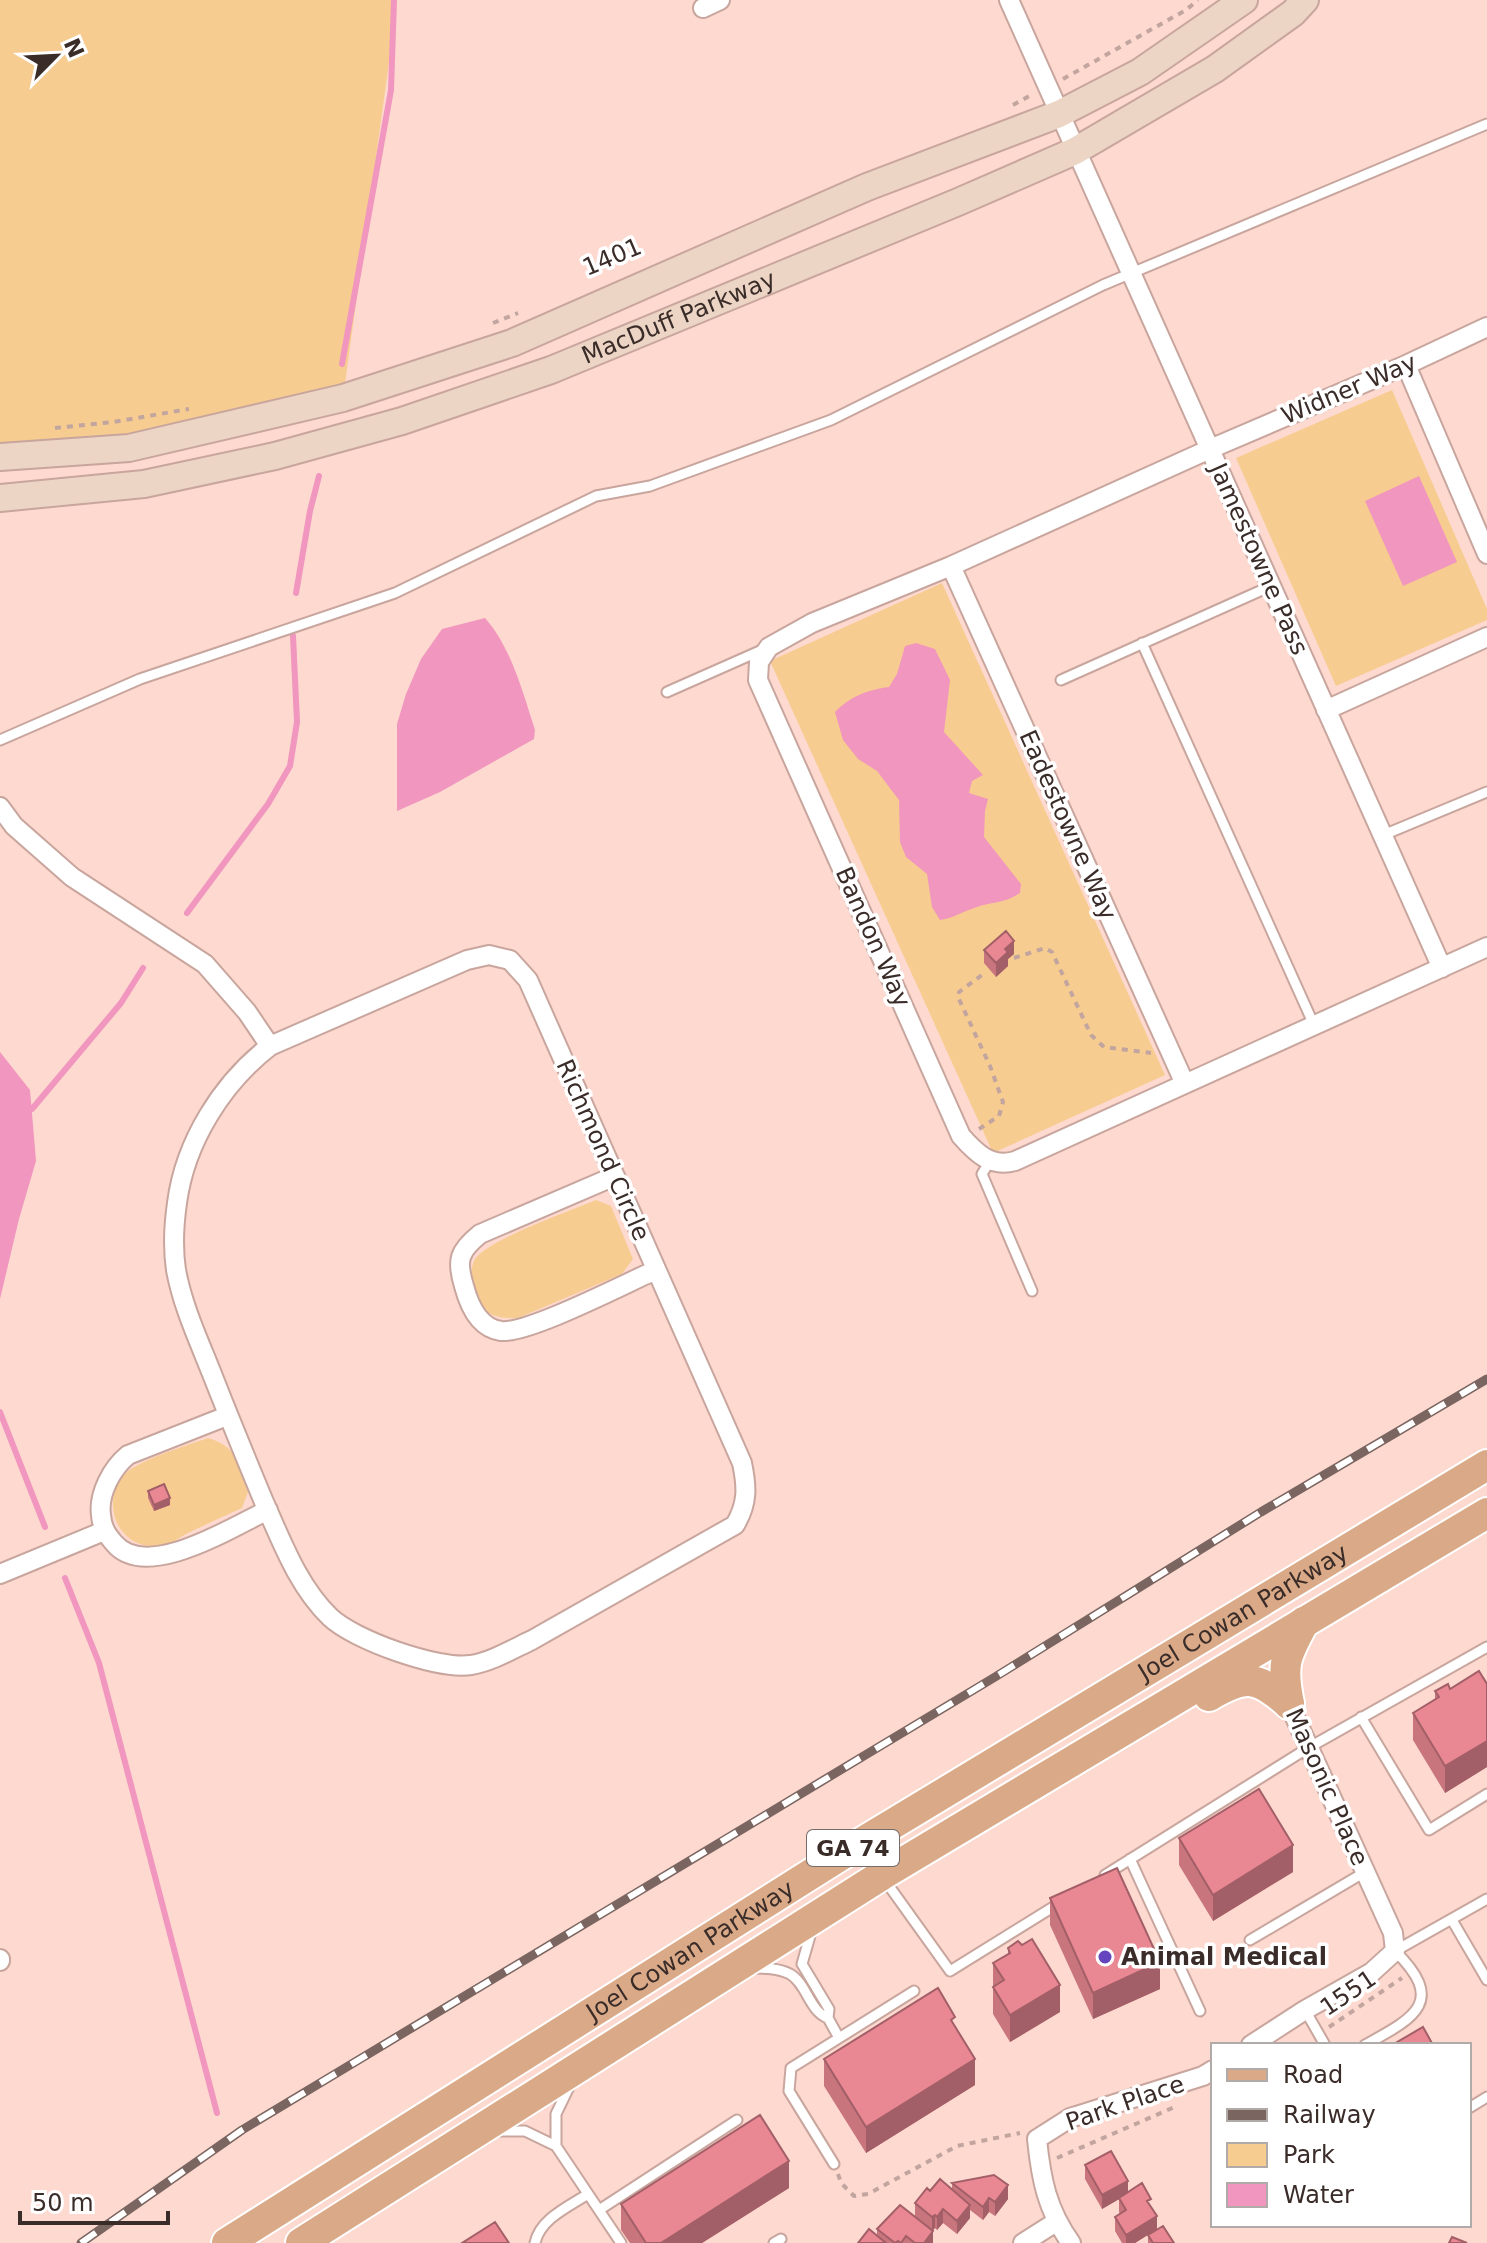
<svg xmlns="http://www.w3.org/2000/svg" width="1487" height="2243" font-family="'DejaVu Sans',sans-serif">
  <rect width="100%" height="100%" fill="#fdd9d0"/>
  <!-- green -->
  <path fill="#f7cc90" d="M0,0H392L393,33L343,398L129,448L0,457Z
    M1392,390L1487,609V620L1336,686L1236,458Z
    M942,583L1165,1075L993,1153L770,661Z
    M596,1200L611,1206L633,1259L622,1274L518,1318C500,1319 484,1316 477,1298C472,1287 469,1272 474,1261C483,1241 573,1210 596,1200Z
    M208,1438C239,1447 237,1464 248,1492L242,1508C223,1517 204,1525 186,1534C179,1538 171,1544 163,1545C123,1554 98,1508 123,1476C135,1461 188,1445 208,1438Z"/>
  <!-- water -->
  <path fill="#f196be" d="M1419,476L1457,562L1403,586L1365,501Z
    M485,618C511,647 523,693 535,730L534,739L440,792L397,811V724L406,694L421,659L442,629Z
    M916,643L935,649L950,680L944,732L983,775L972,781L969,793L988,799L985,811L984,837L1021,884L1020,893C1006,903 993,902 977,907C963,911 955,918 940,920L932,907L927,874L906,857L900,842L899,800L877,771L858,759L843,740L835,712C851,696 867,690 889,687L897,674L905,646Z
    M0,1052L30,1090L36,1161L19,1219L0,1299Z"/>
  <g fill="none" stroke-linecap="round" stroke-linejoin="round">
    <!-- stream -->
    <path stroke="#f196be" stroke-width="6" d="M342,364L391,90L394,0
      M296,593L310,511L319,476
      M187,913L268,804L290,766L297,722L293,636
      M25,1113L32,1109L121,1003L143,968
      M0,1412L45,1527
      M65,1578L99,1663L217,2113"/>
    <!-- lane casing -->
    <g stroke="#c8a59d" stroke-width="13">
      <path id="lane" d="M1142,643L1314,1025
        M1061,680L1271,586
        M667,692L762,650
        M0,740L140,679L395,593L596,496L650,486L831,420L1103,285L1487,124
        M1381,836L1487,792
        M990,1161L982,1174L1032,1291
        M1361,1717L1429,1830L1487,1794
        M1130,1859L1200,2011
        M1105,1875L1308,1748L1487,1647
        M884,1879L950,1971L1058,1904
        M1452,1920L1487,1980
        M1250,1940L1365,1872
        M751,1968C764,1968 778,1968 790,1974C807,1984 809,2011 828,2018L829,2009L802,1964L812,1929
        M1305,2010L1325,2045
        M828,2018L839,2038L791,2068L789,2091L834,2164
        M839,2038L914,1991
        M1365,2045C1414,2018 1447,2002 1395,1951L1487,1899
        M1469,2108L1487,2097
        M495,2131H525L556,2146L621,2243
        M556,2146V2114L570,2085
        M599,2210L737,2120
        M535,2243C540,2219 568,2207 588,2194
        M774,2243L781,2239"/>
    </g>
    <!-- street casing -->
    <g stroke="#c8a59d" stroke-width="22">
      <path id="street" d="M1009,0L1442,968
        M703,8L720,0
        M1487,327L1406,365L1210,449L951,566L812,623L769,647L759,662L758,680L961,1136C976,1153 991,1168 1015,1161L1487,947
        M1406,365L1487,554
        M951,566L1185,1084
        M1326,710L1487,637
        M0,807L14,826L72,877L205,964L247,1012L270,1046
        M489,955L510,960L528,980L742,1463C747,1487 748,1503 735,1525L532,1640C513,1649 491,1662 471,1665C438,1670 354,1640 330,1617C298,1586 282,1542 264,1502C247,1461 230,1420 214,1379C200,1343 183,1308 176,1270C173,1250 174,1224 177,1203C185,1142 222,1083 270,1046L467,960Z
        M615,1176L480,1234C459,1251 456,1260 464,1286C469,1305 479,1328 501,1331C528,1334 626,1283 656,1270
        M227,1416L128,1455C112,1468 98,1494 101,1515C102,1527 106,1534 114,1543C146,1582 232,1527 268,1510
        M0,1574L104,1531
        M0,1959V1961
        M1251,2045L1305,2010L1372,1972L1395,1951L1393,1933L1289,1704
        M1023,2243L1056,2222
        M1071,2243C1047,2210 1041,2179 1037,2139L1070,2118L1203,2076L1213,2070"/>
    </g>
    <!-- secondary casing -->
    <g stroke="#c8a59d" stroke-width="30">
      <g id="secondary">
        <path d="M0,457L129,448L343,398L512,343L867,187L1059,114L1140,72L1244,0"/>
        <path id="s1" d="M0,498L144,484L275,456L402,421L551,370L958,202L1075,151L1215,69L1293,13L1305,0"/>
      </g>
    </g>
    <!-- primary casing -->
    <g stroke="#fff" stroke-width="34">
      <g id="primary">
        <path d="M1209,1696C1246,1674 1258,1676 1289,1704"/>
        <path d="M1289,1704C1281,1664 1285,1657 1304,1622"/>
        <path id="s2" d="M227,2243L838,1857L1487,1465"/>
        <path d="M301,2243L882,1875L1487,1513"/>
      </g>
    </g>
    <!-- path -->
    <path stroke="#c2a59e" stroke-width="4" stroke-dasharray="6 6" stroke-linecap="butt" d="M1063,79L1186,10L1198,0
      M1013,105L1033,94
      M493,323L518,313
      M55,428L113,422L189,409
      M1014,958L1045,948L1052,952L1091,1035L1104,1047L1151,1053
      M979,1129L999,1116L1003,1102L990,1066L958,997L959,992L986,972
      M1329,2027L1402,1978
      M1057,2158L1177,2106
      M838,2174L841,2183L854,2196L868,2194L957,2146L1020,2133"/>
    <!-- lane -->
    <use href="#lane" stroke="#fff" stroke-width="9"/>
    <!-- street -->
    <use href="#street" stroke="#fff" stroke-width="18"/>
    <!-- secondary -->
    <use href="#secondary" stroke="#ecd5c4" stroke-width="26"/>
    <!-- primary -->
    <use href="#primary" stroke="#daaa88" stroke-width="30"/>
    <!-- rail casing -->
    <g stroke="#7b6560" stroke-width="9">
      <path id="rail" d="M81,2243L242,2130L995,1677L1261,1512L1487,1379"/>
    </g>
    <!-- rail -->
    <use href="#rail" stroke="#fff" stroke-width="6" stroke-dasharray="18" stroke-linecap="butt"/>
  </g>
  <!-- wall -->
  <path fill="#c8757e" d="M984,950L1014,954L1008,959V966L996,977L984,963Z
    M148,1491L170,1505L154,1511L148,1498Z
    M1487,1684V1767L1445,1793L1413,1740V1713L1435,1699V1691Z
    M1179,1838L1293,1872L1213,1921L1179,1865Z
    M1050,1898L1160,1989L1093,2019L1050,1925Z
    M1008,1948L1060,2012L1010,2042L993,2014V1963L1008,1954Z
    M955,2028L975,2085L866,2153L824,2086V2059Z
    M1085,2165L1151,2207L1157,2229L1174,2243H1148V2235L1135,2243H1122L1115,2231V2217L1120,2214L1119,2212V2199L1102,2209L1085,2179Z
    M952,2183L1008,2199L995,2216L989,2212L983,2220L970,2210V2218L957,2234L943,2223L937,2230L935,2228L932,2231L915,2216V2203L930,2191L952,2190Z
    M789,2188L702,2243H630L621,2230V2204Z
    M877,2229L933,2243H858L877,2236Z"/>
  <!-- shaded-wall -->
  <path fill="#a35f67" d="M1014,941V954L1008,959V966L996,977V963L1005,949Z
    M170,1498V1505L154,1511V1505Z
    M1487,1741V1767L1445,1793V1766Z
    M1293,1845V1872L1213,1921V1895Z
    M1160,1962V1989L1093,2019V1993Z
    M1060,1985V2012L1010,2042V2015Z
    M975,2059V2085L866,2153V2127Z
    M789,2161V2188L702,2243H661Z
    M1128,2181V2194L1102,2209V2195Z
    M1008,2185V2199L995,2216V2202Z
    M989,2198V2212L983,2220V2207Z
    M970,2205V2218L957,2234V2221Z
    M943,2209V2223L937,2230V2217Z
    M935,2215V2228L932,2231V2217Z
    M1157,2216V2229L1135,2243H1126V2235Z
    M933,2231V2243H924Z"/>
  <!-- building -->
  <path fill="#e98893" stroke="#a35f67" stroke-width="2" d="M1006,931L1014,941L1005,949L1008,952L996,963L984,950Z
    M164,1484L170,1498L154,1505L148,1491Z
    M1479,1671L1487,1684V1741L1445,1766L1413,1713L1439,1697L1435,1691L1448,1684L1450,1689Z
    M1259,1789L1293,1845L1213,1895L1179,1838Z
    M1117,1868L1160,1962L1093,1993L1050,1898Z
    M1032,1939L1060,1985L1010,2015L993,1987L1004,1980L993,1963L1010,1953L1008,1948L1018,1941L1022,1945Z
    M938,1988L955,2017L951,2020L975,2059L866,2127L824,2059Z
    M1423,2027L1433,2045H1392Z
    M760,2115L789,2161L661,2243H646L621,2204Z
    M1111,2151L1128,2181L1102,2195L1085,2165Z
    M994,2175L1008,2185L995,2202L989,2198L983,2207L952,2183Z
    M940,2179L970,2205L957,2221L943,2209L937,2217L935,2215L932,2217L915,2203L927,2188L930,2191Z
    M1142,2183L1151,2199L1147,2201L1157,2216L1126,2235L1115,2217L1126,2210L1119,2198Z
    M900,2205L933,2231L924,2243H915L906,2236L901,2243L898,2241L895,2243L877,2229Z
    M495,2222L509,2243H462Z
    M1163,2226L1174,2243H1153L1148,2235Z
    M869,2229L886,2243H858Z
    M1452,2237L1467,2243H1449Z"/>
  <!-- markers -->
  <circle fill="#6445be" stroke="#fff" stroke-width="3" cx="1105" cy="1957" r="8"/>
  <g text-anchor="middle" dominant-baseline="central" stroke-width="7" stroke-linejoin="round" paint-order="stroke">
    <!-- shield labels -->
    <rect fill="#fff" stroke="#756b69" stroke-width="2" x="807" y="1830" width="92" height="36" rx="6"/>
    <g font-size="22" font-weight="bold" fill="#3a2c29">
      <text x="853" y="1848">GA 74</text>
    </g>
    <!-- street labels -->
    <g font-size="24" fill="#3a2c29" stroke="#fff">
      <text transform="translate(612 257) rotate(-23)">1401</text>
      <text stroke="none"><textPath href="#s1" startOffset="706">MacDuff Parkway</textPath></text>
      <text transform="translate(1349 389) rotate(-23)">Widner Way</text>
      <text transform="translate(1259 559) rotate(66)">Jamestowne Pass</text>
      <text transform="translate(1068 825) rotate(66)">Eadestowne Way</text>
      <text transform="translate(873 937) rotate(66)">Bandon Way</text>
      <text transform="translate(603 1150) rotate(66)">Richmond Circle</text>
      <text stroke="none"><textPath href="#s2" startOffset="1196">Joel Cowan Parkway</textPath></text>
      <text transform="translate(1327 1787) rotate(66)">Masonic Place</text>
      <text stroke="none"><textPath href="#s2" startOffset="548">Joel Cowan Parkway</textPath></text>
      <text transform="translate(1348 1993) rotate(-34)">1551</text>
      <text transform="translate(1125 2103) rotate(-19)">Park Place</text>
    </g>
    <!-- poi labels -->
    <g font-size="24" font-weight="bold" fill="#3a2c29" stroke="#fff" text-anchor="start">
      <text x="1121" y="1957">Animal Medical</text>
    </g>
  </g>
  <!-- legend -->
  <rect x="1211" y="2043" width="260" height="184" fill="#ffffff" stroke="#b0aba9" stroke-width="2"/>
  <rect x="1227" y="2069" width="40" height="12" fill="#daaa88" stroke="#b0aba9" stroke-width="2"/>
  <text x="1283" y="2083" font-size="24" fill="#3a2c29">Road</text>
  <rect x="1227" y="2109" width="40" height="12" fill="#7b6560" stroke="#b0aba9" stroke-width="2"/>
  <text x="1283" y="2123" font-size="24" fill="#3a2c29">Railway</text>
  <rect x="1227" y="2143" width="40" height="24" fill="#f7cc90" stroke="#b0aba9" stroke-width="2"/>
  <text x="1283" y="2163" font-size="24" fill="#3a2c29">Park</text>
  <rect x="1227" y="2183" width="40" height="24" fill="#f196be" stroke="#b0aba9" stroke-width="2"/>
  <text x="1283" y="2203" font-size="24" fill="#3a2c29">Water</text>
  <!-- north arrow -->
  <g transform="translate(56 56) rotate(66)" stroke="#ffffff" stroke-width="6" paint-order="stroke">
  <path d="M0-6L14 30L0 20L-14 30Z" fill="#3a2c29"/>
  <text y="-12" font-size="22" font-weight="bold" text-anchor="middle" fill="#3a2c29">N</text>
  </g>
  <!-- scale -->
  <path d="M20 2211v12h148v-12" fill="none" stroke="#3a2c29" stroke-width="4"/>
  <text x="32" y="2211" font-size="24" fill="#3a2c29" stroke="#ffffff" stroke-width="6" paint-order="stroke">50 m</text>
</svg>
